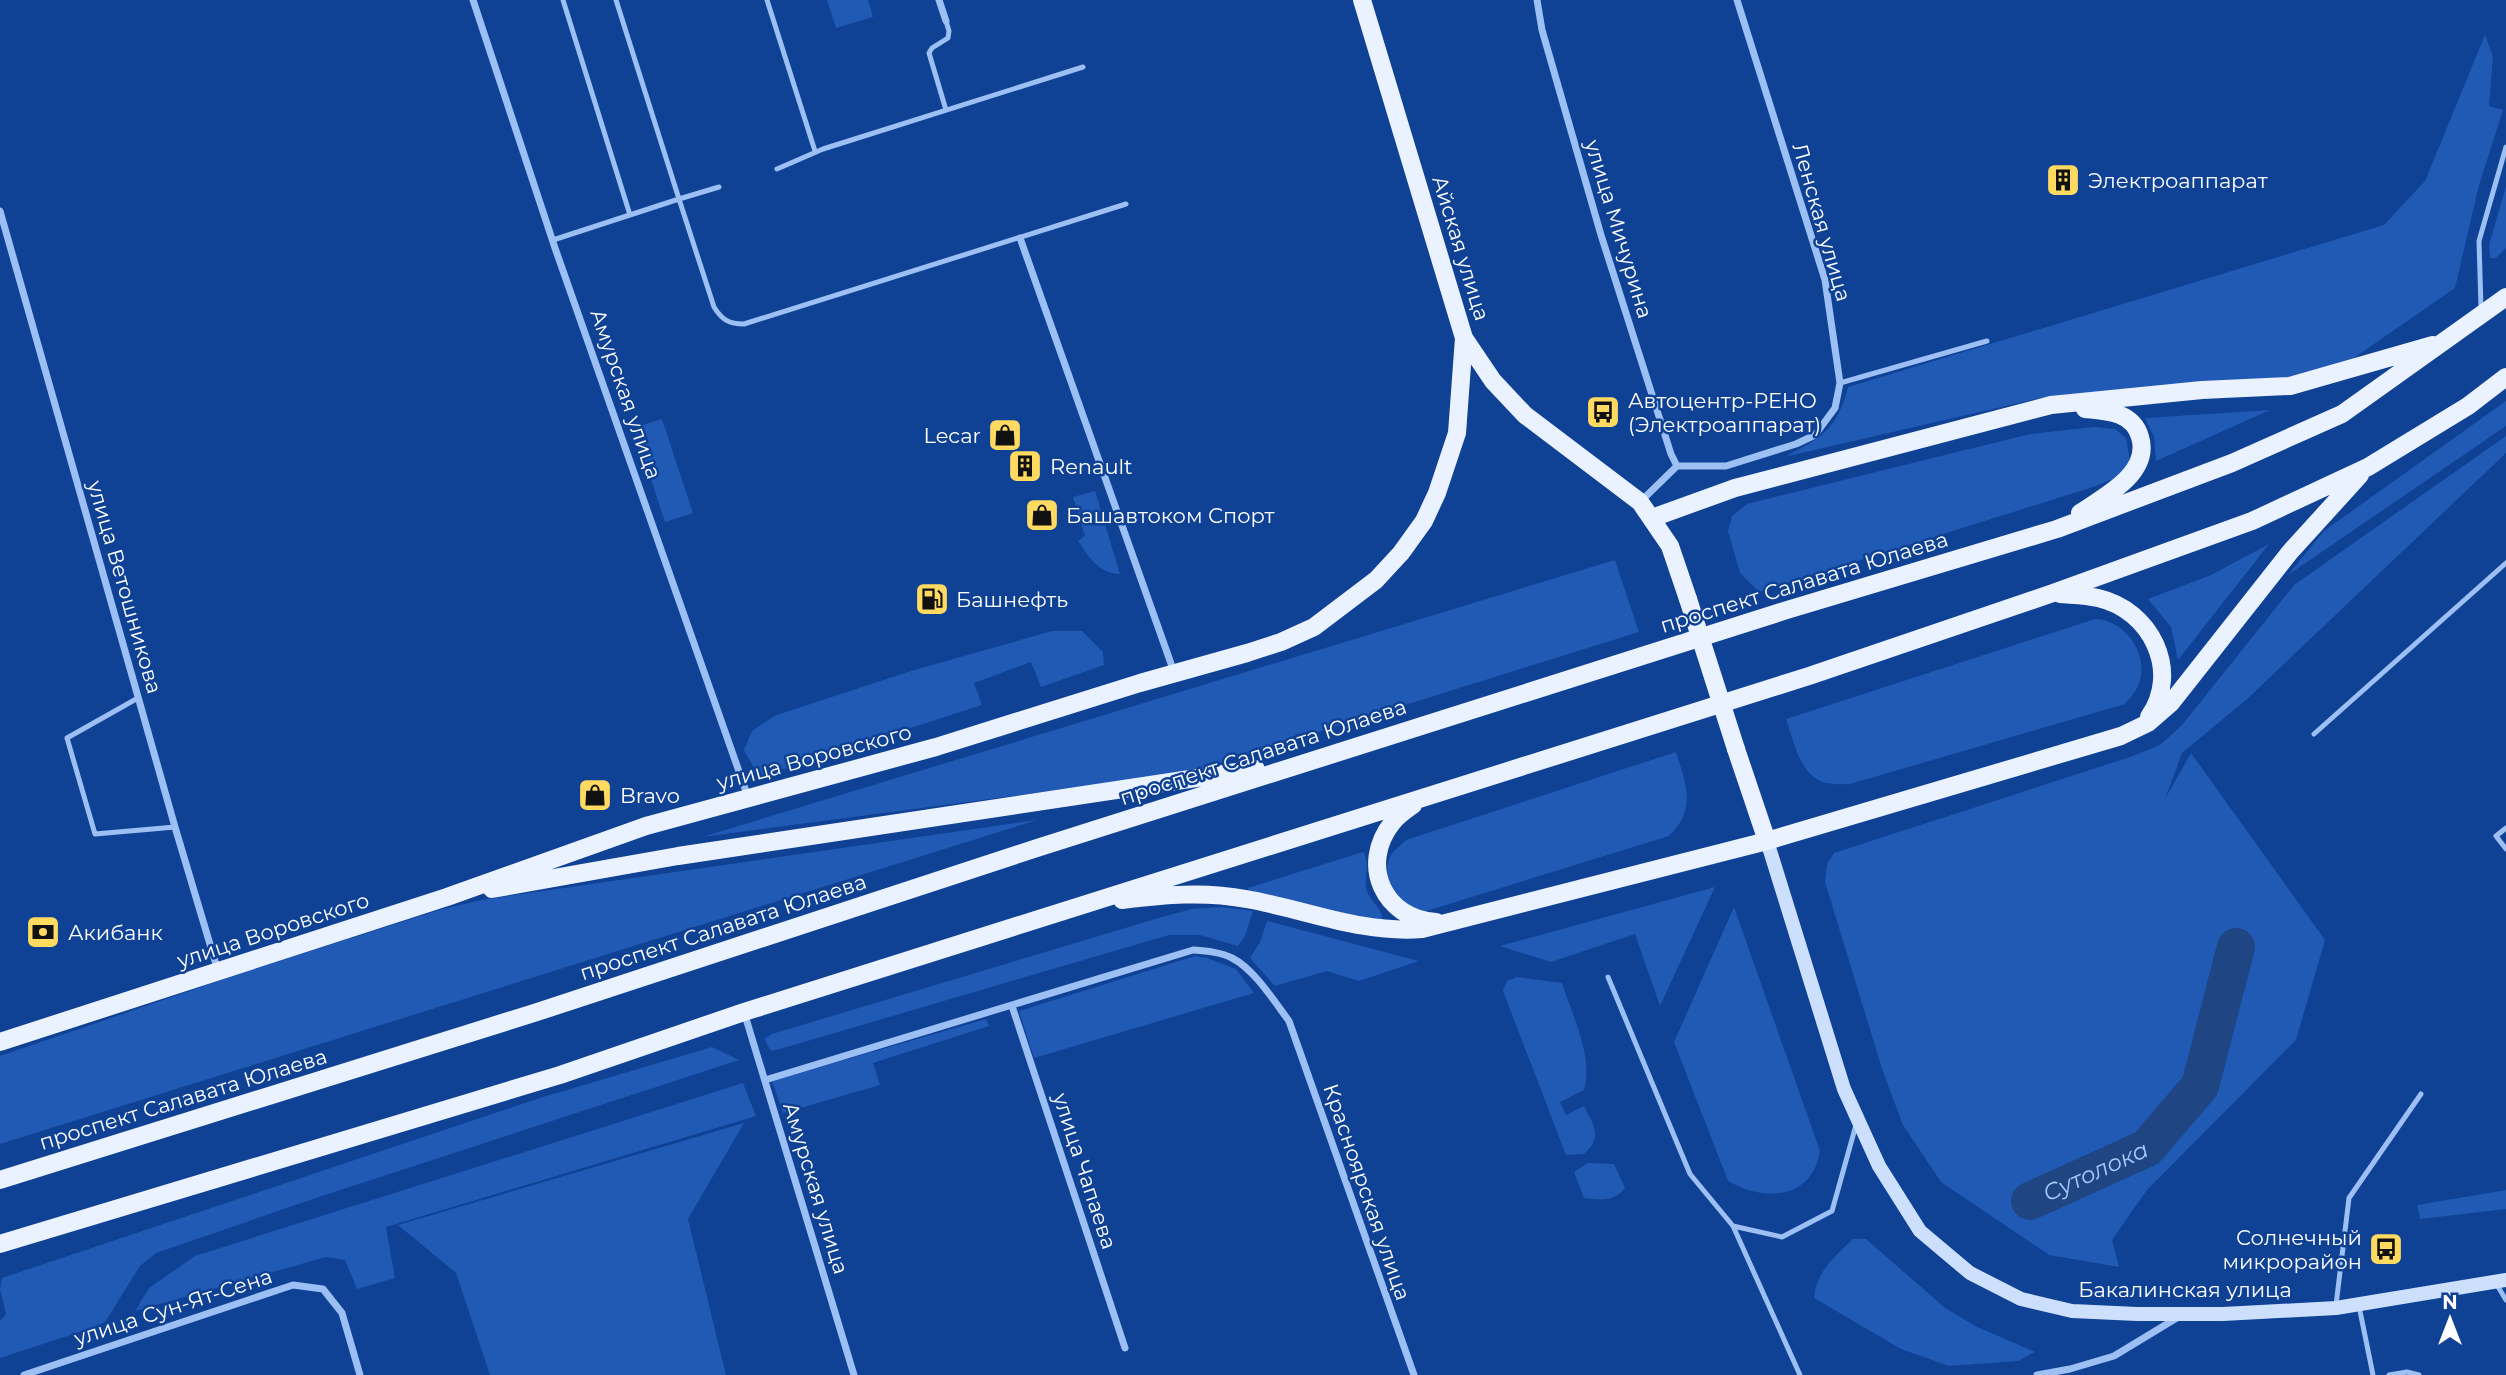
<svg xmlns="http://www.w3.org/2000/svg" width="2506" height="1375" font-family="Montserrat,sans-serif">
  <rect width="100%" height="100%" fill="#0f4195"/>
  <!-- green -->
  <path fill="#205ab5" d="M827,0H868L873,17L836,28Z
    M2485,35L2493,56L2489,106L2503,110L2479,185L2455,288L2351,360L2290,378L2045,397L1784,457C1821,439 1838,428 1848,387L2384,225L2425,181Z
    M2506,186V248L2496,258H2490L2489,245Z
    M2506,401V426L2288,575L2324,531Z
    M2270,410L2156,461L2154,437L2145,418Z
    M662,419L693,513L665,522L634,428Z
    M2094,427L2115,429L2126,438L2130,462L2122,475L2096,486L1759,592L1740,573L1728,531L1732,516L1747,504L2030,434Z
    M2506,436V453L2246,700L2182,753L2165,799L2191,753L2325,940L2296,1040L2147,1190L2112,1240L2119,1267L2049,1255L1941,1182L1903,1125L1883,1072L1825,882L1827,864L1834,853L2130,757L2160,745L2182,725L2294,585Z
    M1095,491L1120,574C1099,574 1089,557 1078,541L1085,536L1073,497Z
    M2269,544L2178,660L2171,627L2148,599L2211,575Z
    M1615,560L1639,632L1187,773L702,837Z
    M2095,619C2128,620 2153,660 2136,690C2133,695 2128,700 2125,704L1850,784C1843,784 1835,785 1827,783C1800,778 1794,741 1786,719Z
    M1052,631H1082L1103,652L1104,665L1041,687L1031,662L974,683L982,705L759,777L744,750L752,731L774,716L911,671Z
    M1676,752C1686,784 1697,809 1669,836L1423,912C1417,910 1408,907 1403,903C1390,893 1383,872 1390,857C1393,851 1401,845 1406,840Z
    M1037,820L0,1144V1056L242,973L439,910L481,900Z
    M1363,852C1371,863 1363,879 1367,891C1371,903 1384,909 1382,921L1249,893L1248,888Z
    M1715,887L1660,1006L1635,934L1551,962L1500,946Z
    M1221,907L1253,911L1245,936L1238,946L1200,935H1169L780,1049L771,1051L764,1039L772,1034L1162,917L1192,909Z
    M1734,907L1820,1151C1812,1200 1764,1202 1728,1181L1674,1042Z
    M1267,921L1419,961L1359,981L1327,971L1275,986L1250,958L1260,942Z
    M1195,956L1207,958L1236,969L1254,993L1034,1058L1019,1011Z
    M1517,977L1562,983C1572,1014 1594,1059 1584,1090L1560,1102L1566,1115L1584,1106C1594,1126 1603,1137 1584,1154L1566,1155L1503,991L1507,981Z
    M986,1019L989,1026L873,1063L880,1085L783,1113L772,1081Z
    M712,1047L739,1060L319,1197L156,1253L140,1266L105,1322L92,1328L0,1358V1321L6,1314L0,1289L2,1278L540,1098Z
    M743,1083L756,1116L386,1227L395,1278L357,1289L345,1260L326,1257L135,1311L149,1288L195,1256Z
    M744,1123L688,1219L726,1375H490L456,1273L398,1225Z
    M1588,1163L1614,1164L1625,1188C1614,1202 1601,1200 1584,1198L1574,1172Z
    M2506,1190V1209L2420,1219L2417,1205Z
    M1853,1239H1866L1944,1307L1975,1326L2035,1352L2018,1361L1949,1366L1901,1349L1814,1298C1816,1272 1835,1256 1853,1239Z"/>
  <g fill="none" stroke-linecap="round" stroke-linejoin="round">
    <!-- river -->
    <path stroke="#1f4583" stroke-width="38" id="s1" d="M2030,1201L2147,1148L2200,1086L2236,947"/>
    <!-- service -->
    <path stroke="#9cbff4" stroke-width="5" d="M563,0L630,215
      M767,0L815,151
      M946,110L929,53L932,48L948,38L949,31L946,21
      M777,169L823,149L1083,67
      M719,187L679,199L714,307C722,320 729,324 744,324L1126,204
      M553,240L679,199L616,0
      M2481,308L2479,241L2506,147
      M1840,383L1987,341
      M138,698L67,738L95,834L175,827
      M2314,734L2506,563
      M2506,828L2496,836L2506,849
      M1608,977L1690,1174L1733,1226L1782,1237L1832,1211L1856,1125
      M1733,1226L1800,1375
      M2497,1285L2506,1300
      M2336,1305L2349,1198L2421,1094
      M2359,1306L2373,1375
      M2389,1375L2407,1372L2419,1375"/>
    <!-- minor -->
    <path stroke="#9cbff4" stroke-width="7" d="M473,0L555,248L748,797
      M939,0L946,21
      M1537,0L1542,30L1601,235L1671,454L1677,466
      M0,211L175,827L218,971
      M1020,238L1174,672
      M1677,466H1726L1796,444L1815,435L1835,408L1840,383L1825,280L1737,0
      M1640,502L1677,466
      M1012,1006L1125,1348
      M744,1012L854,1375
      M765,1080L1193,950C1206,951 1220,952 1232,958C1254,969 1274,1001 1289,1021L1414,1375
      M24,1375L293,1285L323,1289L342,1313L360,1375
      M2037,1375L2070,1369L2114,1356L2180,1316"/>
    <!-- secondary -->
    <path stroke="#ccdffd" stroke-width="14" d="M1767,841L1844,1089L1879,1166L1920,1231L1970,1273L2021,1299L2072,1311L2137,1314H2223L2336,1308L2506,1280"/>
    <!-- primary -->
    <path stroke="#eaf1ff" stroke-width="18" d="M1362,0L1464,338L1493,381L1525,415L1640,502L1670,546L1688,599
      M2080,513C2105,496 2151,473 2140,437C2133,412 2107,411 2085,409
      M1652,518L1735,488L2051,405L2202,390L2290,386L2433,345
      M2060,594C2072,595 2086,595 2098,598C2151,610 2181,671 2149,717
      M1736,749L1767,841
      M1413,805C1406,810 1397,816 1392,823C1359,865 1384,919 1436,922
      M492,889L678,856L1256,769
      M1122,900C1164,895 1204,891 1246,899C1305,909 1361,934 1422,929L1767,841L2121,736L2148,723L2171,703L2290,552L2360,475
      M0,1042L447,897L646,826L936,747L1140,683L1247,653L1281,642L1314,627L1376,580L1401,553L1424,521L1437,493L1457,433L1464,338
      M0,1180L534,1013L1037,848L1787,610L2057,529L2232,463L2342,414L2506,297
      M0,1244L560,1075L744,1012L1809,676L2053,593L2252,521L2368,467L2468,406L2506,377"/>
    <!-- primary-bridge -->
    <path stroke="#eaf1ff" stroke-width="18" d="M1688,599L1736,749"/>
  </g>
  <!-- icons -->
  <defs>
    <g id="building-square" transform="scale(1.75)"><rect x="-9" y="-9" width="18" height="18" rx="4" fill="#ffda60" stroke="#0f4195"/><path d="M-4-6H4V6H1V3H-1V6H-4ZM-2.5-4.3h1.7v1.8h-1.7ZM.8-4.3h1.7v1.8H.8ZM-2.5-1h1.7V.8h-1.7ZM.8-1h1.7V.8H.8Z" fill="#111"/></g>
    <g id="bus-square" transform="scale(1.75)"><rect x="-9" y="-9" width="18" height="18" rx="4" fill="#ffda60" stroke="#0f4195"/><path d="M-5-6H5V4H4V6H2V4H-2V6H-4V4H-5ZM-3.5-4V0h7V-4ZM-3.5 1.2v1.5H-2V1.2ZM2 1.2v1.5H3.5V1.2Z" fill="#111"/></g>
    <g id="shop-square" transform="scale(1.75)"><rect x="-9" y="-9" width="18" height="18" rx="4" fill="#ffda60" stroke="#0f4195"/><path d="M-5-2.5h2.3a2.7 3.5 0 0 1 5.4 0H5L5.5 6h-11ZM-1.5-2.5h3a1.5 2.3 0 0 0-3 0Z" fill="#111"/></g>
    <g id="fuel-square" transform="scale(1.75)"><rect x="-9" y="-9" width="18" height="18" rx="4" fill="#ffda60" stroke="#0f4195"/><path d="M-5.5-6h7V0h2V4h1.3V-2.5L3-4.5l.8-.8L6-3V5H2.5V1h-1V6h-7ZM-4.2-4.7v3.2H.2V-4.7Z" fill="#111"/></g>
    <g id="bank-square" transform="scale(1.75)"><rect x="-9" y="-9" width="18" height="18" rx="4" fill="#ffda60" stroke="#0f4195"/><path d="M-6-4H6V4H-6ZM0-2.3a2.3 2.3 0 1 0 0 4.6a2.3 2.3 0 1 0 0-4.6Z" fill="#111"/></g>
  </defs>
  <g fill-rule="evenodd">
    <use href="#building-square" x="2063" y="180"/>
    <use href="#bus-square" x="1603" y="412"/>
    <use href="#shop-square" x="1005" y="435"/>
    <use href="#building-square" x="1025" y="466"/>
    <use href="#shop-square" x="1042" y="515"/>
    <use href="#fuel-square" x="932" y="599"/>
    <use href="#shop-square" x="595" y="795"/>
    <use href="#bank-square" x="43" y="932"/>
    <use href="#bus-square" x="2386" y="1249"/>
  </g>
  <g text-anchor="middle" dominant-baseline="central" stroke-width="5" stroke-linejoin="round" paint-order="stroke">
    <!-- poi labels -->
    <g font-size="21" fill="#fff" stroke="#0f4195" text-anchor="start">
      <text x="2088" y="180">Электроаппарат</text>
      <text x="1628" y="400">Автоцентр-РЕНО<tspan x="1628" dy="24">(Электроаппарат)</tspan></text>
      <text x="981" y="435" text-anchor="end">Lecar</text>
      <text x="1050" y="466">Renault</text>
      <text x="1066" y="515">Башавтоком Спорт</text>
      <text x="956" y="599">Башнефть</text>
      <text x="620" y="795">Bravo</text>
      <text x="68" y="932">Акибанк</text>
      <text x="2362" y="1237" text-anchor="end">Солнечный<tspan x="2362" dy="24">микрорайон</tspan></text>
    </g>
    <!-- street labels -->
    <g font-size="21" fill="#fff" stroke="#0f4195">
      <text transform="translate(1822 222) rotate(74)">Ленская улица</text>
      <text transform="translate(1619 229) rotate(73)">улица Мичурина</text>
      <text transform="translate(1461 248) rotate(73)">Айская улица</text>
      <text transform="translate(626 394) rotate(71)">Амурская улица</text>
      <text transform="translate(1804 582) rotate(-17)">проспект Салавата Юлаева</text>
      <text transform="translate(125 587) rotate(74)">улица Ветошникова</text>
      <text transform="translate(1263 752) rotate(-18)">проспект Салавата Юлаева</text>
      <text transform="translate(814 757) rotate(-15)">улица Воровского</text>
      <text transform="translate(723 927) rotate(-18)">проспект Салавата Юлаева</text>
      <text transform="translate(273 930) rotate(-18)">улица Воровского</text>
      <text transform="translate(183 1099) rotate(-17)">проспект Салавата Юлаева</text>
      <text transform="translate(1085 1171) rotate(72)">улица Чапаева</text>
      <text transform="translate(816 1188) rotate(73)">Амурская улица</text>
      <text transform="translate(1367 1192) rotate(71)">Красноярская улица</text>
      <text x="2185" y="1289">Бакалинская улица</text>
      <text transform="translate(173 1307) rotate(-18)">улица Сун-Ят-Сена</text>
    </g>
    <!-- water labels -->
    <g font-size="23" font-style="italic" fill="#a9c9fb" stroke="#0f4195">
      <text stroke="none"><textPath href="#s1" startOffset="72">Сутолока</textPath></text>
    </g>
  </g>
  <!-- north arrow -->
  <g transform="translate(2450 1319)" stroke="#0f4195" stroke-width="5" paint-order="stroke">
  <path d="M0-5L12 26L0 18L-12 26Z" fill="#ffffff"/>
  <text y="-10" font-size="19" font-weight="bold" text-anchor="middle" fill="#ffffff">N</text>
  </g>
</svg>
